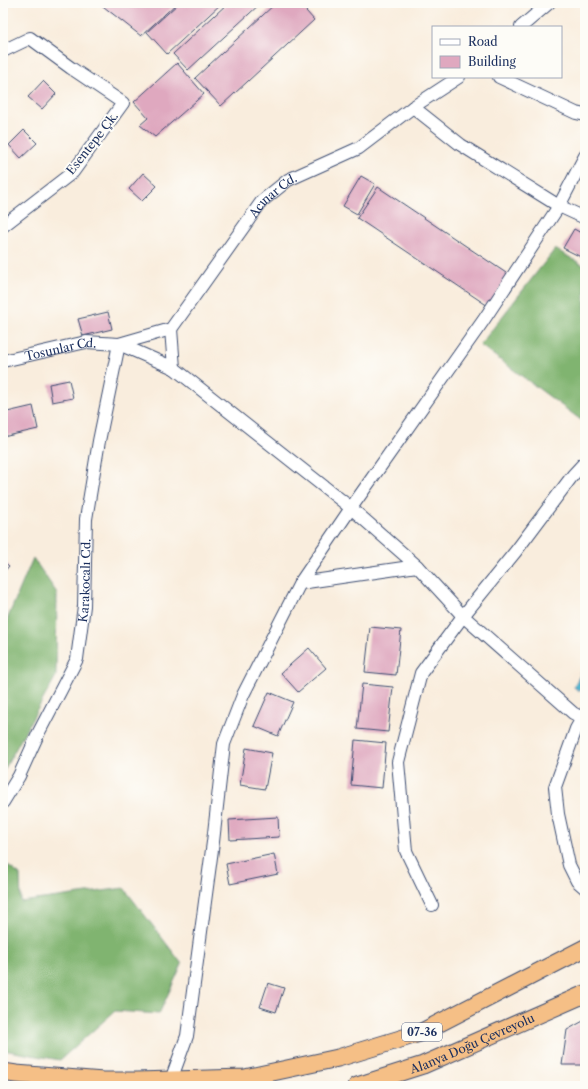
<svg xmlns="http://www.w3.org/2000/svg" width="588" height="1089" font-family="'Libre Caslon Text',serif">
  <rect width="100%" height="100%" fill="#fdfcf7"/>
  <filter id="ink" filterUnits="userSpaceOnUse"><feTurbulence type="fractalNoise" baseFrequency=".025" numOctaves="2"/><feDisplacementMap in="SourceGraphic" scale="8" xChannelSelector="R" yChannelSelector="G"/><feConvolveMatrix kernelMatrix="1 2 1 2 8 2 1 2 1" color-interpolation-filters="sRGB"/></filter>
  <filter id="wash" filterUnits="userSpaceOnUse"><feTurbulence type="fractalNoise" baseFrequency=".012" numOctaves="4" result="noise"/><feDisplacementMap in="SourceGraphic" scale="16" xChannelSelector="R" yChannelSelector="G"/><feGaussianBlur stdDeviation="0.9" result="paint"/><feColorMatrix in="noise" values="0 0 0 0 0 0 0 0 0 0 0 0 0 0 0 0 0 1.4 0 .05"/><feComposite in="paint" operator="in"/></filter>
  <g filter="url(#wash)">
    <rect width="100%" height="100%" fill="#f9eddd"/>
    <!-- forest -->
    <path fill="#80b46f" stroke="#4e7266" d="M555,249L585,266V423L480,345Z
      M33,558L57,593L56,676L3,772V629Z
      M3,862L20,875L21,902L124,888L182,964L159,1014L115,1011L60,1060L3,1050Z"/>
    <!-- water -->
    <path fill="#51b6d0" stroke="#367297" d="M583,669L585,670V683L582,690H578L574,687Z"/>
    <g id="blocks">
      <!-- building -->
      <path fill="#dfa8bf" d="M99,3H177L141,36Z
        M179,3H222L167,54L147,32Z
        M228,3H261L188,70L173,54Z
        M276,3H299L314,20L221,106L195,78Z
        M177,63L204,94L155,137L140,125L148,118L134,102Z
        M43,81L56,94L42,109L28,97Z
        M24,130L37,143L21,158L9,145Z
        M143,173L157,186L142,201L129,189Z
        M361,176L375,184L357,214L343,206Z
        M378,187L509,275L488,306L357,218Z
        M574,229L585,235V259L563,248Z
        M108,312L112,329L83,336L78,319Z
        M69,380L73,398L52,402L49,384Z
        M33,406L38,429L3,437V413Z
        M3,561L9,566L3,573Z
        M370,627L401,630L396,675L365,672Z
        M309,648L326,668L298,692L281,673Z
        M362,684L393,687L388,732L357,729Z
        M269,692L293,702L278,736L254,726Z
        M355,740L386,743L382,788L351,785Z
        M246,748L272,753L265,789L240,785Z
        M278,817L279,837L230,840L229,820Z
        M274,854L278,874L230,884L226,864Z
        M268,983L284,988L276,1012L260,1007Z
        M585,1020V1065H562L567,1030Z"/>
    </g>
  </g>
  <g filter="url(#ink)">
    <use href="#blocks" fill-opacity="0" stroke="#3c4c71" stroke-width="1"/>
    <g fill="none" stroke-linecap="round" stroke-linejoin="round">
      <!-- minor casing -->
      <g stroke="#3c4c71" stroke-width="14">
        <g id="minor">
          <path d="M521,27L549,3"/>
          <path d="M3,51L30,38L71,68L123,103L73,172L3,226"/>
          <path d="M499,77L576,113L585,115"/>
          <path d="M413,107L461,145L559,206L585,218"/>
          <path id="s1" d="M119,344L171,329L262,201L288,180L359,148L413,107L459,77"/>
          <path id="s2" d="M3,361L86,342L119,344L174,368L171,329"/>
          <path d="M174,368L351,508L417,566L463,616L573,713L582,718"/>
          <path d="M300,583L417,566"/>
          <path d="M585,713L576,729L555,787L558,814L569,865L577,881L585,888"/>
          <path id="s3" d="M3,802L19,776L39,732L77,659L84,606L86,519L99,441L119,344"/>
          <path d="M432,905L406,851L398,762L421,673L463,616L516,551L573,475L585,462"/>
          <path d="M171,1080L187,1036L213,842L224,744L243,695L300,583L351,508L483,321L559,206L585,156"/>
        </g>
      </g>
      <!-- highway casing -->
      <g stroke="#3c4c71" stroke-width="19">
        <g id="highway">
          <path d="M3,1072L16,1074L103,1081H136L245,1078L338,1058L420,1033L585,948"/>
          <path id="s4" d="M357,1086L423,1065L585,994"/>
        </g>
      </g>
      <!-- minor -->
      <use href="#minor" stroke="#fff" stroke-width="12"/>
      <!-- highway -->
      <use href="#highway" stroke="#f5bf86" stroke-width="17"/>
    </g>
  </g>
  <g text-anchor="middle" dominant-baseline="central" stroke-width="4" stroke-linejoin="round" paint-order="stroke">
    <!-- shield labels -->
    <rect fill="#fdfcf7" stroke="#5f6c8c" stroke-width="1" x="402" y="1023" width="40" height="18" rx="3"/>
    <g font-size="11" font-weight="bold" fill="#1b2f5e">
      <text x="422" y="1032">07-36</text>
    </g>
    <!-- street labels -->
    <g font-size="12" fill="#1b2f5e" stroke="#fdfcf7">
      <text transform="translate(92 143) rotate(-52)">Esentepe Çk.</text>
      <text stroke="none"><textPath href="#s1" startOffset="223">Acınar Cd.</textPath></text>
      <text stroke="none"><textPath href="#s2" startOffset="59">Tosunlar Cd.</textPath></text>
      <text stroke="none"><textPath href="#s3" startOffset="240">Karakocalı Cd.</textPath></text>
      <text stroke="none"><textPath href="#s4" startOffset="123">Alanya Doğu Çevreyolu</textPath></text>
    </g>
  </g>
  <!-- margin -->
  <rect width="588" height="1089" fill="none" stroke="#fdfcf7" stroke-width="16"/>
  <!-- legend -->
  <rect x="432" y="26" width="130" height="52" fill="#fdfcf7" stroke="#a3aaba"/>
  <rect x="440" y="39" width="20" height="6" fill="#ffffff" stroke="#a3aaba"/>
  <text x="468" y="46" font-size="12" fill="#1b2f5e">Road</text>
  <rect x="440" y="56" width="20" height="12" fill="#dfa8bf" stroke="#a3aaba"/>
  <text x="468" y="66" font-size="12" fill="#1b2f5e">Building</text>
</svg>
